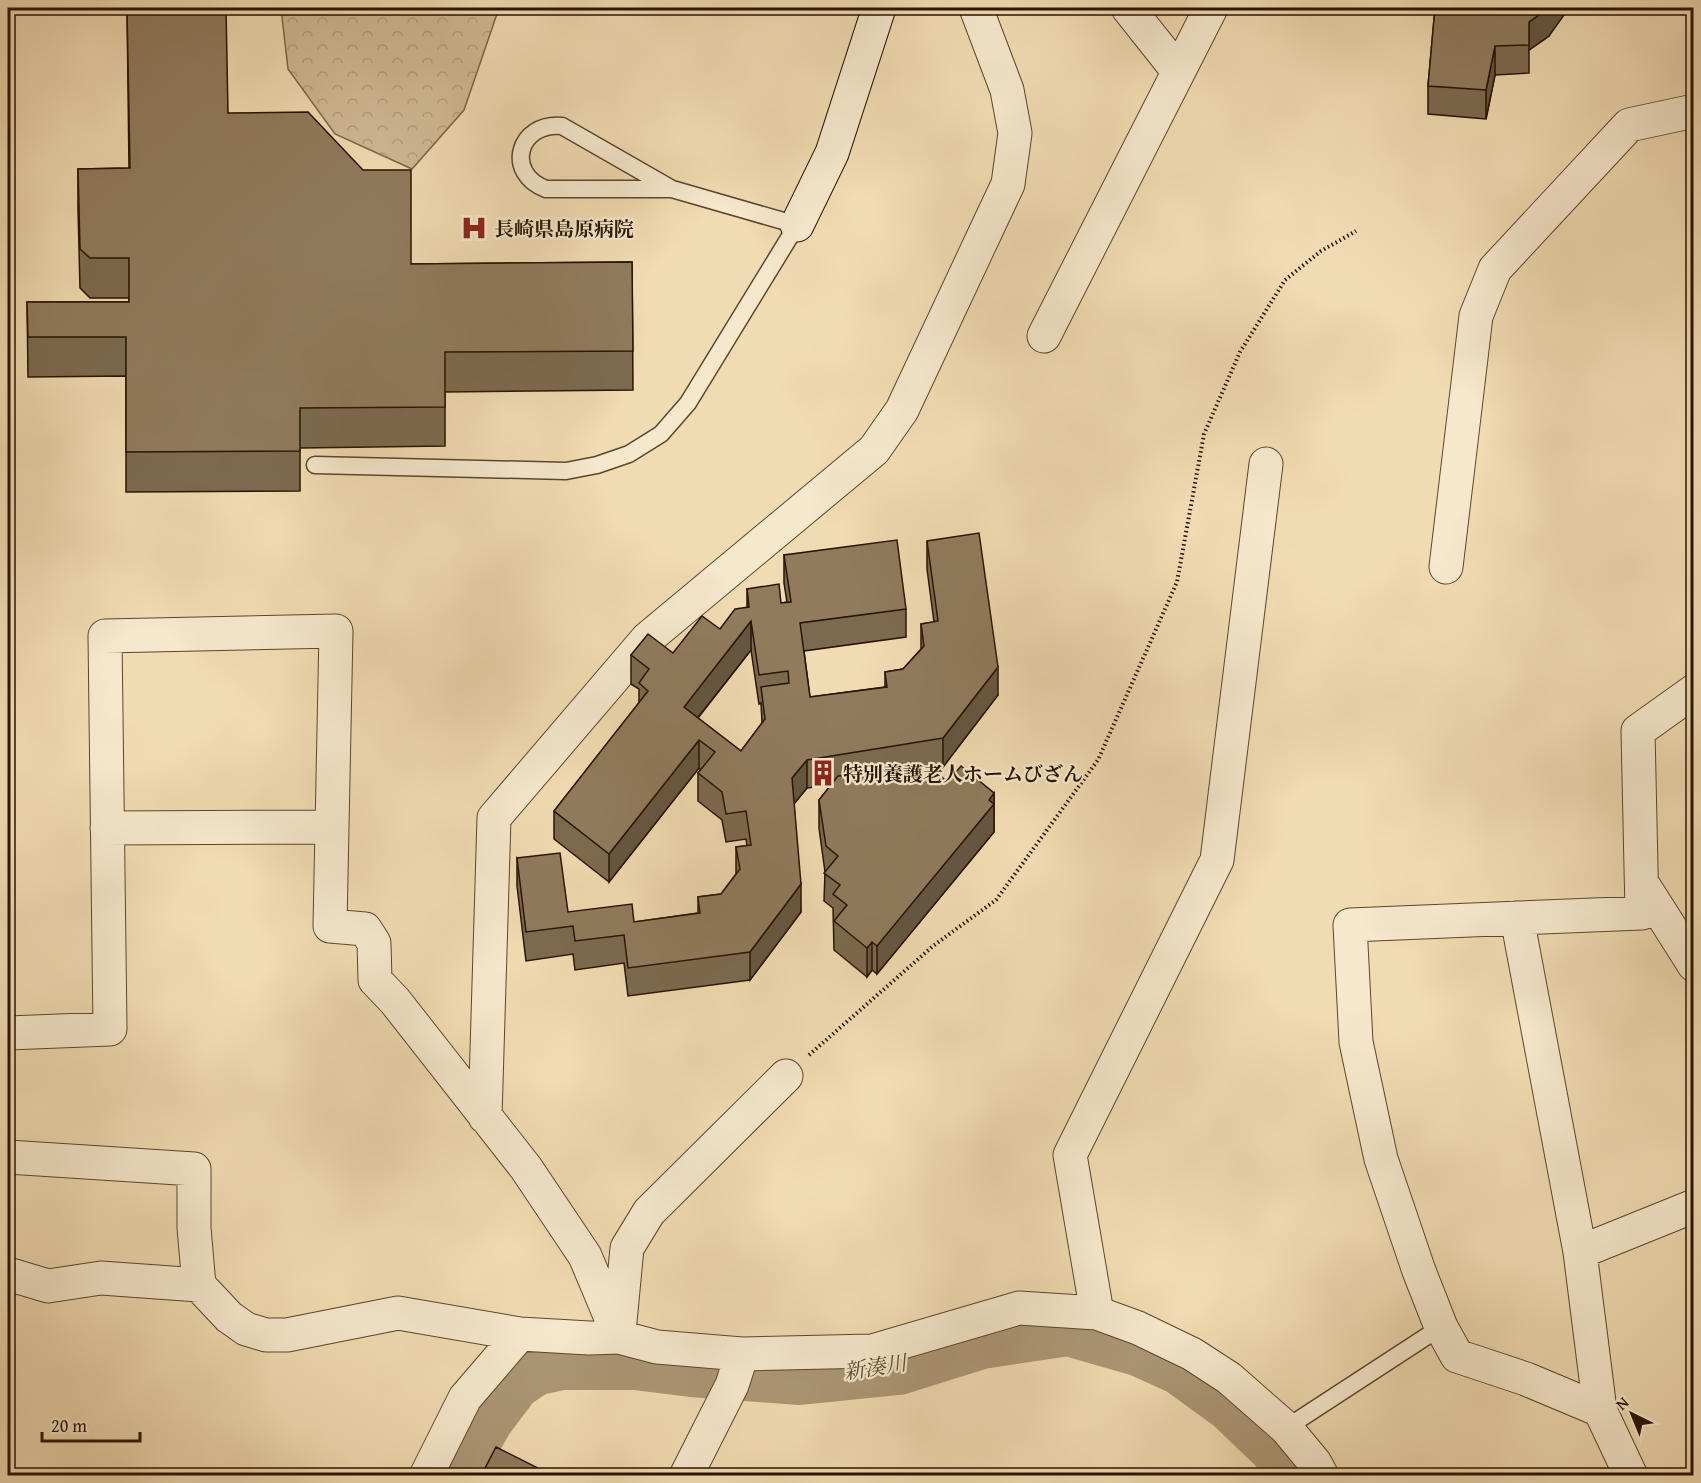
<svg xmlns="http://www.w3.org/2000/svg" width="1701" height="1483" font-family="'Gentium Book Plus','Noto Serif JP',serif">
  <defs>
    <pattern id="forest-crowns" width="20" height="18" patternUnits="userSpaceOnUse" patternTransform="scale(1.5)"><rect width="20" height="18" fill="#cfb994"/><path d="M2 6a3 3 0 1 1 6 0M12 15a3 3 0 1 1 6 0" fill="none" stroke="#b29e7e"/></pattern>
  </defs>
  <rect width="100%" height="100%" fill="#f1dbb2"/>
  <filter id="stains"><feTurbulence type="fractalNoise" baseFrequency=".00333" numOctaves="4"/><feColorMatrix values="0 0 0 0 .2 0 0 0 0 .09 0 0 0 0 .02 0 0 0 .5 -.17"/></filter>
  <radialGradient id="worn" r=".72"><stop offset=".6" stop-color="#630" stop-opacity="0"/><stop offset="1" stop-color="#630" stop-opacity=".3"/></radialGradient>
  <!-- forest -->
  <path fill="url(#forest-crowns)" stroke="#7b664a" stroke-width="1.5" d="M281,8H499L464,110L412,169L335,134L288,69Z"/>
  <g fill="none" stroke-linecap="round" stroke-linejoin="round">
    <!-- river -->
    <path stroke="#ac9775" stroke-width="58" d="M452,1476L485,1418L513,1381L534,1367L562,1361H635L692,1368L800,1376L898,1366L981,1340L1068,1327L1141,1348L1181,1366L1232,1403L1276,1445L1301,1476"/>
    <!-- lane casing -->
    <g stroke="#5a462c" stroke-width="19">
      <path id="lane" d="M315,465L566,471L597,465L629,454L661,434L688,403L797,225L672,189L562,126C518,122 504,173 546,189H672
        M1286,1428L1441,1327"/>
    </g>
    <!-- street casing -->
    <g stroke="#5a462c" stroke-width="35">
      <path id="street" d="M1128,8L1178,71
        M1044,336L1211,8
        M1446,567L1476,316L1495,269L1629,125L1694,111
        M107,828L332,827
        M1642,883L1694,965
        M1517,918L1580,1252L1600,1410L1631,1476
        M8,1033L110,1029L105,636L336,631L330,926L365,929L374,943L375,980L395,1001L526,1168L585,1256L619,1337
        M485,1117L494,818L647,639L874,450L902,410L1008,184L1015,133L1007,90L976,8
        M8,1157L194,1169V1228L199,1285L229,1317L246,1329L266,1335H287L398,1313L520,1334L589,1338L619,1337L657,1347L742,1354L872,1351L1019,1308L1097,1313L1138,1328L1192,1354L1229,1378L1286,1428L1315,1463L1322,1476
        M1580,1252L1694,1206
        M8,1274L48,1286L101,1278L199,1285
        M1097,1313L1070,1155L1217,860L1266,464
        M619,1332L627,1248L649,1212L786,1076
        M1600,1410L1526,1379L1457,1356L1441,1327L1419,1271L1381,1159L1356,1042L1350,925L1642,913L1638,731L1694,691
        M426,1476L465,1398L520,1334
        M686,1476L732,1385L742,1354"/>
    </g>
    <!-- secondary casing -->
    <g stroke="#271400" stroke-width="35">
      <path id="secondary" d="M797,225L832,153L879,8"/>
    </g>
    <!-- path -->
    <path stroke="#271400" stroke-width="4" stroke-dasharray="1.5 3" stroke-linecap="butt" d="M809,1055L933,946L996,900L1098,760L1177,582L1204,434L1240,352L1285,280L1321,251L1356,231"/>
    <!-- lane -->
    <use href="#lane" stroke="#f6e8cd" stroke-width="16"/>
    <!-- street -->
    <use href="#street" stroke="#f6e8cd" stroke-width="33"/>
    <!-- secondary -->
    <use href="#secondary" stroke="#f6e8cd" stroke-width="33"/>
  </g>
  <!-- wall -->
  <path fill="#7c6a50" stroke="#271400" stroke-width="1.5" fill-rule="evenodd" d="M127,8L228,113L411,264L632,262L633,390L445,392V446L300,448V491L126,492V376L28,377L27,302H129V298H90L80,288L78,209V169L129,168Z
    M1435,8L1549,36L1529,50V73L1495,75L1486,119L1428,114V86Z
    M927,541L998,695L943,767L916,771L926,779L948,782L994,793V832L877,974L872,970L867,977L834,950L833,908L824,901L825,872L819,828V800L831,785L807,788L794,804L801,912L750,980L628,996L624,963L575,970L573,954L526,961L517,886V858L568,912L634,922L698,913V897L721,894L736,874V847L747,846L746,839L726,842L722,820L698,801V773L701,770L699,768L609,882L554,839V811L639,703V689L631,684V655L673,653L720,629L747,608V589L781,603L787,602L784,583V555L906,609V637L804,651L810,697L885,687V672L903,669L921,649V624L934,622L927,569ZM751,650L759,704L761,703L762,723L741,751L698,718ZM906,773L898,782L889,775H890Z"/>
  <!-- shaded-wall -->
  <path fill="#655641" stroke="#271400" stroke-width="1.5" d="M1549,8H1569L1549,36L1529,50V22Z
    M1495,46V75L1486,119V90Z
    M751,621V650L684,735V707Z
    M998,667V695L943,767V738Z
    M699,740V768L609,882V854Z
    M807,760V788L792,806V778Z
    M994,793V832L877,974V946Z
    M801,884V912L750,980V952Z
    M872,942V970L867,977V948Z
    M538,1468V1476H534Z"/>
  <!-- building -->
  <path fill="#907b5d" stroke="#271400" stroke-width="1.5" fill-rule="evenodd" d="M127,8H226L228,113L308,112L363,170H411V264L632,262L633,351L445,352V407L300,408V451L126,452V337H28L27,302H129V258H90L80,249L78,169L130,168Z
    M1435,8H1549L1529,22V45L1495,46L1486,90L1428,86Z
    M979,533L998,667L943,738L807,760L792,778L801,884L750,952L628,968L624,935L575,941L573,926L526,932L517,858L560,853L568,912L632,904L634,922L700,913L698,897L721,894L740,869L736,847L751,845L746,811L726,814L722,792L698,773L715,752L699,740L609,854L554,811L648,691L639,683L649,669L631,655L648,634L673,653L702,616L720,629L735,609L749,607L747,589L779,584L781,603L791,602L784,555L897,540L906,609L800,623L810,697L887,687L885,672L903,669L924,646L921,624L938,621L927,541ZM751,621L759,675L788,671L789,683L761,687L765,719L741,751L684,707Z
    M911,766L926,779L934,771L948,782L961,766L994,793L989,800L994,804L877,946L872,942L867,948L834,921L847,905L833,894L840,885L824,873L838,856L826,846L819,800L838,776L886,773L898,782Z
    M496,1447L538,1468L534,1476H481Z"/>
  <!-- icons -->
  <defs>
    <g id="hospital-bare" transform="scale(2.07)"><path d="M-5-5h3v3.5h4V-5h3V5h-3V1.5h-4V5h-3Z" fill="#8f2418" stroke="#f6e8cd" stroke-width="2.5" paint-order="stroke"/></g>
    <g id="building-bare" transform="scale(2.07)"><path d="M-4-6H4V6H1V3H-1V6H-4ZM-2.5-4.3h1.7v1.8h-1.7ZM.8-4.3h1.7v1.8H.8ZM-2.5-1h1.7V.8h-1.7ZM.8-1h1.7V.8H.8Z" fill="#8f2418" stroke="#f6e8cd" stroke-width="2.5" paint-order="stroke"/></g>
  </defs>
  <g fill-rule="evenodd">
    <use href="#hospital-bare" x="474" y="228"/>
    <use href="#building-bare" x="823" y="773"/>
  </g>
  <g text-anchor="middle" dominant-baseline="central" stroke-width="4.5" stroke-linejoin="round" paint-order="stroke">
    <!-- poi labels -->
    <g font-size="20" font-weight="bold" fill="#271400" stroke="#f6e8cd" text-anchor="start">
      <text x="494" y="228">長崎県島原病院</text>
      <text x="843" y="773">特別養護老人ホームびざん</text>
    </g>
    <!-- water labels -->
    <g font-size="21" font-style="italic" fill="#5c482f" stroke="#f6e8cd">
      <text transform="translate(875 1367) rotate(-9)">新湊川</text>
    </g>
  </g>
  <!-- margin -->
  <rect width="1701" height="1483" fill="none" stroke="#f1dbb2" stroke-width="30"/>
  <rect x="9" y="9" width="1683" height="1465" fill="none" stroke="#271400" stroke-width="3"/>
  <rect x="15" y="15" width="1671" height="1453" fill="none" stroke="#271400" stroke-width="1.5"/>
  <!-- north arrow -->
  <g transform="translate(1632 1414) rotate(317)" stroke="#f6e8cd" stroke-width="4.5" paint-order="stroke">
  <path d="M0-4.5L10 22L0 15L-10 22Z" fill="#271400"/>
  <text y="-9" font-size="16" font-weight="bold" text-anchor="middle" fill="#271400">N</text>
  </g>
  <!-- scale -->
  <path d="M42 1432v9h98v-9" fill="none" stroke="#271400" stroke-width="3"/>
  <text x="51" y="1432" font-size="18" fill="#271400" stroke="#f6e8cd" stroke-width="4.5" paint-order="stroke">20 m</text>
  <rect width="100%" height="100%" filter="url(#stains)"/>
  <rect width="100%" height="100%" fill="url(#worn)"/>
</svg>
